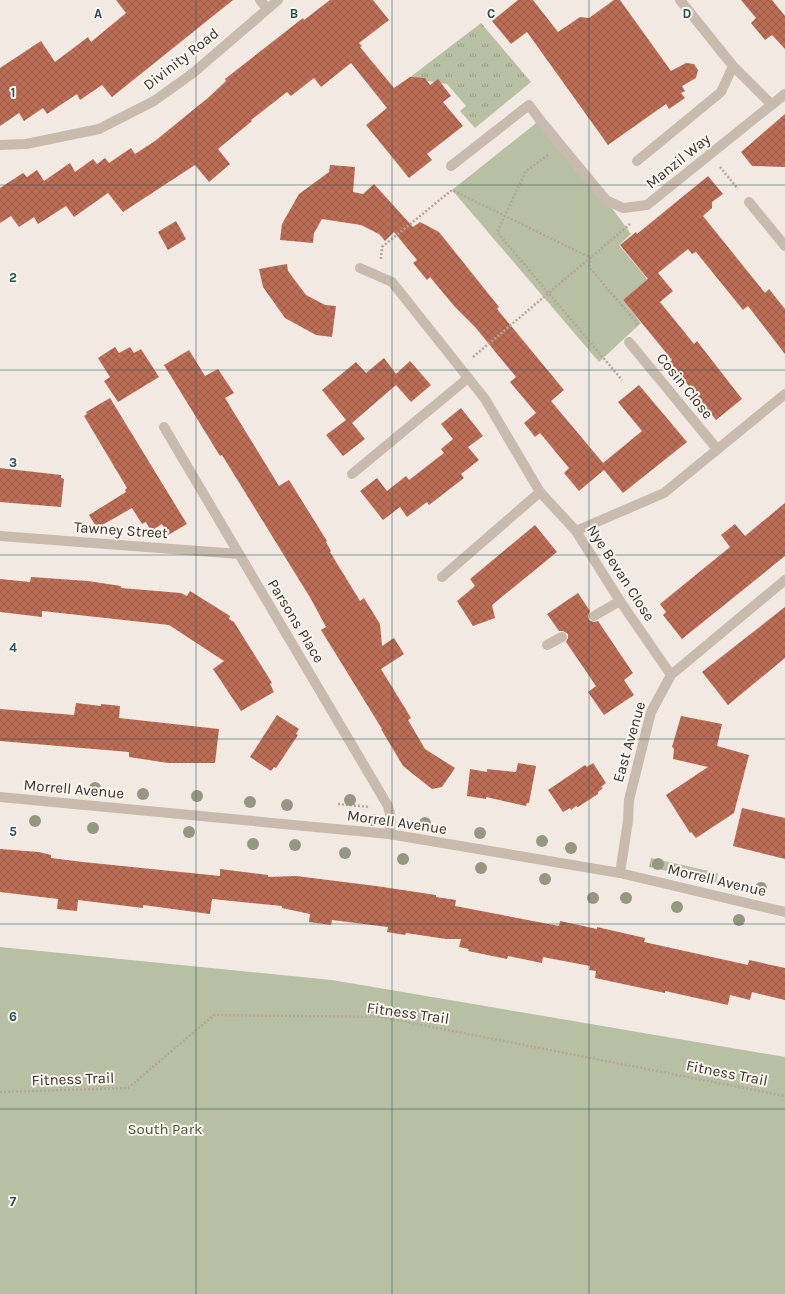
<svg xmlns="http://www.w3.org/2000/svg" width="785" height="1294" font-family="Karla,sans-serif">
  <defs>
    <pattern id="grass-tufts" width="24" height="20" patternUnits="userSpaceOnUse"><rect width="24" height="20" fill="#b7c0a3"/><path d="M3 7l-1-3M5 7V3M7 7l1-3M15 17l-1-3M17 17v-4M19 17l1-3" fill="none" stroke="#969c85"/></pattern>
    <pattern id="building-cross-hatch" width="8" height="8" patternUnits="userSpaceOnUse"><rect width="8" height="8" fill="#bb6d56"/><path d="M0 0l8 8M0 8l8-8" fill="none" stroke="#995a47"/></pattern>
  </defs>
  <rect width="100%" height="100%" fill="#f2eae2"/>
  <!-- grass -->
  <path fill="url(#grass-tufts)" d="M481,23L531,82L475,128L460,111L466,106L447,84L409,78Z
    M651,858L718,873L716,882L649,867Z"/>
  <!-- park -->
  <path fill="#b7c0a3" d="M540,120L606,200L631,234L619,245L648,280L623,300L641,323L599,362L452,190Z
    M0,947L332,980L785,1057V1294H0Z"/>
  <!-- building -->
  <path fill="url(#building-cross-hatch)" d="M116,0H233L112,97L102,85L80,100L77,94L47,114L43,108L24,121L19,113L0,126V68L41,41L55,62L88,37L91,42L126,13Z
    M330,0H373L389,20L359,43L362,46L360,47L394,88L410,77L425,78L430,85L438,79L451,96L443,102L463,126L427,154L432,160L409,178L366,125L387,108L351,63L321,87L314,78L291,96L287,92L251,120L252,121L218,149L230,164L209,182L195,165L123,212L108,193L74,217L66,206L38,224L34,217L19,227L11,216L0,223V188L23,173L27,177L37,170L44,181L70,163L75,172L93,159L97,164L105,158L109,163L131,148L135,154L155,141L209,97L226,81L225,79L303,18L304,20Z
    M518,0H533L558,32L580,17L589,18L614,0H620L671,71L686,63L694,64L698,70L696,78L682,86L685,91L681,93L685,98L669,109L666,104L608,145L527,32L511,44L492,21Z
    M741,0H772L785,16V49L772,35L765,40L751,23L756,18Z
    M785,114V167L752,166L741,152Z
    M330,165L355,167L353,192L363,194L374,184L413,227L420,222L439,232L499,307L497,309L564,390L551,401L603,463L642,431L618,402L639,385L687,442L623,493L604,470L579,491L564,473L569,468L540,433L535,437L524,423L536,413L510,382L516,377L475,327L455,307L430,277L427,280L413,263L417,260L394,232L385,241L379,234L361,225L322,219L314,233L313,243L280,240L282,224L299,194L329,172Z
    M708,176L723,194L712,202V208L703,216L765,293L769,289L785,309V354L748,306L743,310L696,252L692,254L688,249L658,273L673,291L660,302L694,344L697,341L742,399L716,420L670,362L672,360L623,300L648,279L620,245L636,232L637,234Z
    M176,221L186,239L168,250L158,232Z
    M287,264L288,271L306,295L325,305L336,306L332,337L316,335L285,318L263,287L259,269Z
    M115,347L119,353L130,347L134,353L141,349L159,377L118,402L104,381L110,377L98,358Z
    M189,350L205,376L218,369L234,393L225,398L279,486L289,480L327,541L326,542L331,551L330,552L360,601L364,598L380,624L382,646L394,638L404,654L381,669L411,718L408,720L425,749L455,768L442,787L432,789L403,766L381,729H382L321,630L326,627L311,599L222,455L220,456L164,365Z
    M384,358L396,374L410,361L431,385L411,402L396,385L352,423L365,439L343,456L326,435L346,420L322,390L356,362L366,373Z
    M110,398L187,524L168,535L162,524L151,531L146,522L142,524L132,508L97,528L89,515L126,492L125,490L127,488L84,416L87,414L86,412Z
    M461,408L483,436L468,447L479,460L461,474L464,478L429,505L427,502L407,517L400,507L383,520L360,491L377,478L387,491L406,476L409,480L444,453L441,449L453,439L441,424Z
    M0,468L61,475V478L64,479L61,507L0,502Z
    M785,503V556L682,639L663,615L666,612L660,604L730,547L721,535L735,524L745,536Z
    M535,525L557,552L492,605L495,618L473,626L457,601L475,586L470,579Z
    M31,577L88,581L121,586V588L181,593L187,596L190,591L230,616L229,619L234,622L272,683L270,684L274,692L241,711L213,669L224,661L169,625L42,611V617L0,612V579L30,582Z
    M578,593L590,611L588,616L589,620L594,622L598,621L633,673L624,680L634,695L604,715L588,692L596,686L566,642L568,638V634L563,631H559L547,614Z
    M785,607V658L728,705L702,672Z
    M76,703L101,706V704L120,706L119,718L219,729L215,763H168L129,757V752L0,741V709L74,715Z
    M277,715L299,729L296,734L298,735L276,768L274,767L271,771L250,757Z
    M681,716L722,724L717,746L749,755L734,813L696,838L691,832L690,833L666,795L708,767L673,759L674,749L672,747Z
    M518,763L536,766L529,803H527L526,806L486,797V799L467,796L470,769L487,772V769L516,772Z
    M593,763L606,783L601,787L603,788L598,792V794L578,807L576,806L571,810L570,808L563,812L548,790L585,765L587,767Z
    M742,808L785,818V859L733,846Z
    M0,849L39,852L51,855V858L83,862L220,876V869L268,875V877L296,876L376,886L436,895V897L456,900L455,906L559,926L560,921L597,929V927L645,938L644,942L748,965L749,960L785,968V1000L752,992L750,1000L730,995L728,1005L665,991V993L595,978L596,971L589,970L590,966L543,957L542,963L508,956L507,959L468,951L469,949L459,947L461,939H446L406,933L405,935L387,932L388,927L332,920L331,925L309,922L310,914L282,908V906L212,899L210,914L143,905V908L78,900L77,911L57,909L58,899L0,892Z"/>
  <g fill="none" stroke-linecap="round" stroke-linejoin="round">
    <!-- path -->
    <path stroke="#b5a599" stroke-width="2.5" stroke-dasharray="2 2" stroke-linecap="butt" d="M548,155L526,171L497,232L622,380
      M720,167L738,189
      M381,259L382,247L452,190L591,258L589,267L637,323L635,327
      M473,357L630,224
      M338,804L370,807
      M0,1092L128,1088L214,1015L381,1017L785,1096"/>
    <!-- service -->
    <path stroke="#c9baae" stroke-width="10" d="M680,0L733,66L772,105
      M637,161L721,92L733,66
      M451,166L529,105L540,120
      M594,616L620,601
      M547,645L562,637"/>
    <!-- minor -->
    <path stroke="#c9baae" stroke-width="10" d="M260,0L267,9
      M540,120L606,200L623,208L647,205L785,94
      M0,145L26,144L99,129L154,101L193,73L278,0
      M749,202L785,246
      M360,268L392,282L485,399L540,492L576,531L620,601L671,675
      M629,342L717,449
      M164,427L388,806L391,818L389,834
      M352,474L468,378
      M576,531L664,493L785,394
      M0,536L239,554
      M442,577L540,492
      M620,873L628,821L629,800L651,712L671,675L785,580"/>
    <!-- tertiary -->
    <path stroke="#c9baae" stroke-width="10" d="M0,797L389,834L620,873L785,912"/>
  </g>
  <!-- trees -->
  <g fill="#959881">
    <circle cx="95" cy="788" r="6"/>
    <circle cx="143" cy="794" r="6"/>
    <circle cx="197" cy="796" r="6"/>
    <circle cx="350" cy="800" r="6"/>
    <circle cx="250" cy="802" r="6"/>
    <circle cx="287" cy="805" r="6"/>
    <circle cx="373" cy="820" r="6"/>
    <circle cx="35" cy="821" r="6"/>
    <circle cx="425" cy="823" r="6"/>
    <circle cx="93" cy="828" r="6"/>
    <circle cx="189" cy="832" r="6"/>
    <circle cx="480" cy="833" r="6"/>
    <circle cx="542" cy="841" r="6"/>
    <circle cx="253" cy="844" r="6"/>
    <circle cx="295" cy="845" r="6"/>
    <circle cx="571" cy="848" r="6"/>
    <circle cx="345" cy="853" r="6"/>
    <circle cx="403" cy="859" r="6"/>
    <circle cx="658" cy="864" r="6"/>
    <circle cx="481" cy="868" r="6"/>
    <circle cx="545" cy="879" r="6"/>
    <circle cx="761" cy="888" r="6"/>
    <circle cx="593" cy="898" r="6"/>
    <circle cx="626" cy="898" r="6"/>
    <circle cx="677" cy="907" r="6"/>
    <circle cx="739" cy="920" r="6"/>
  </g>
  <!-- grid -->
  <path fill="none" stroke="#255457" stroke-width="1" stroke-opacity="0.55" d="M196,0V1294M392,0V1294M589,0V1294M0,185H785M0,370H785M0,555H785M0,739H785M0,924H785M0,1109H785"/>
  <g text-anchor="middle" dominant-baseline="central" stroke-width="4" stroke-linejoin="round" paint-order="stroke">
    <!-- street labels -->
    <g font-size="15" fill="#39302c" stroke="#f9f4ee">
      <text transform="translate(181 59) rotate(-38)">Divinity Road</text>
      <text transform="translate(678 161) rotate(-39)">Manzil Way</text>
      <text transform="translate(685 386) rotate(51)">Cosin Close</text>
      <text transform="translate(121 530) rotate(4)">Tawney Street</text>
      <text transform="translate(621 573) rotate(57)">Nye Bevan Close</text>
      <text transform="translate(296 621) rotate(59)">Parsons Place</text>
      <text transform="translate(629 742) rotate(-74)">East Avenue</text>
      <text transform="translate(74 789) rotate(5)">Morrell Avenue</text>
      <text transform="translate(397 822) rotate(8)">Morrell Avenue</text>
      <text transform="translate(717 880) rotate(13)">Morrell Avenue</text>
      <text transform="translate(408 1013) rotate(8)">Fitness Trail</text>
      <text transform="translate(727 1073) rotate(11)">Fitness Trail</text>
      <text transform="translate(73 1079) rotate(-2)">Fitness Trail</text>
    </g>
    <!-- park labels -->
    <g font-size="15" fill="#495532" stroke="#f9f4ee">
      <text x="165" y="1129">South Park</text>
    </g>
  </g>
  <g font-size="13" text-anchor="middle" font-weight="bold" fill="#255457" stroke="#f9f4ee" stroke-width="4" stroke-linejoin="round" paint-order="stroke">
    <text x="98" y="18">A</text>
    <text x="294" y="18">B</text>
    <text x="491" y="18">C</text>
    <text x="687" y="18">D</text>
    <text x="13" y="97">1</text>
    <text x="13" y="282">2</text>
    <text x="13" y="467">3</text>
    <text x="13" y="652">4</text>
    <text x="13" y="836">5</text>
    <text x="13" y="1021">6</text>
    <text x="13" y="1206">7</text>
  </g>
</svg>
